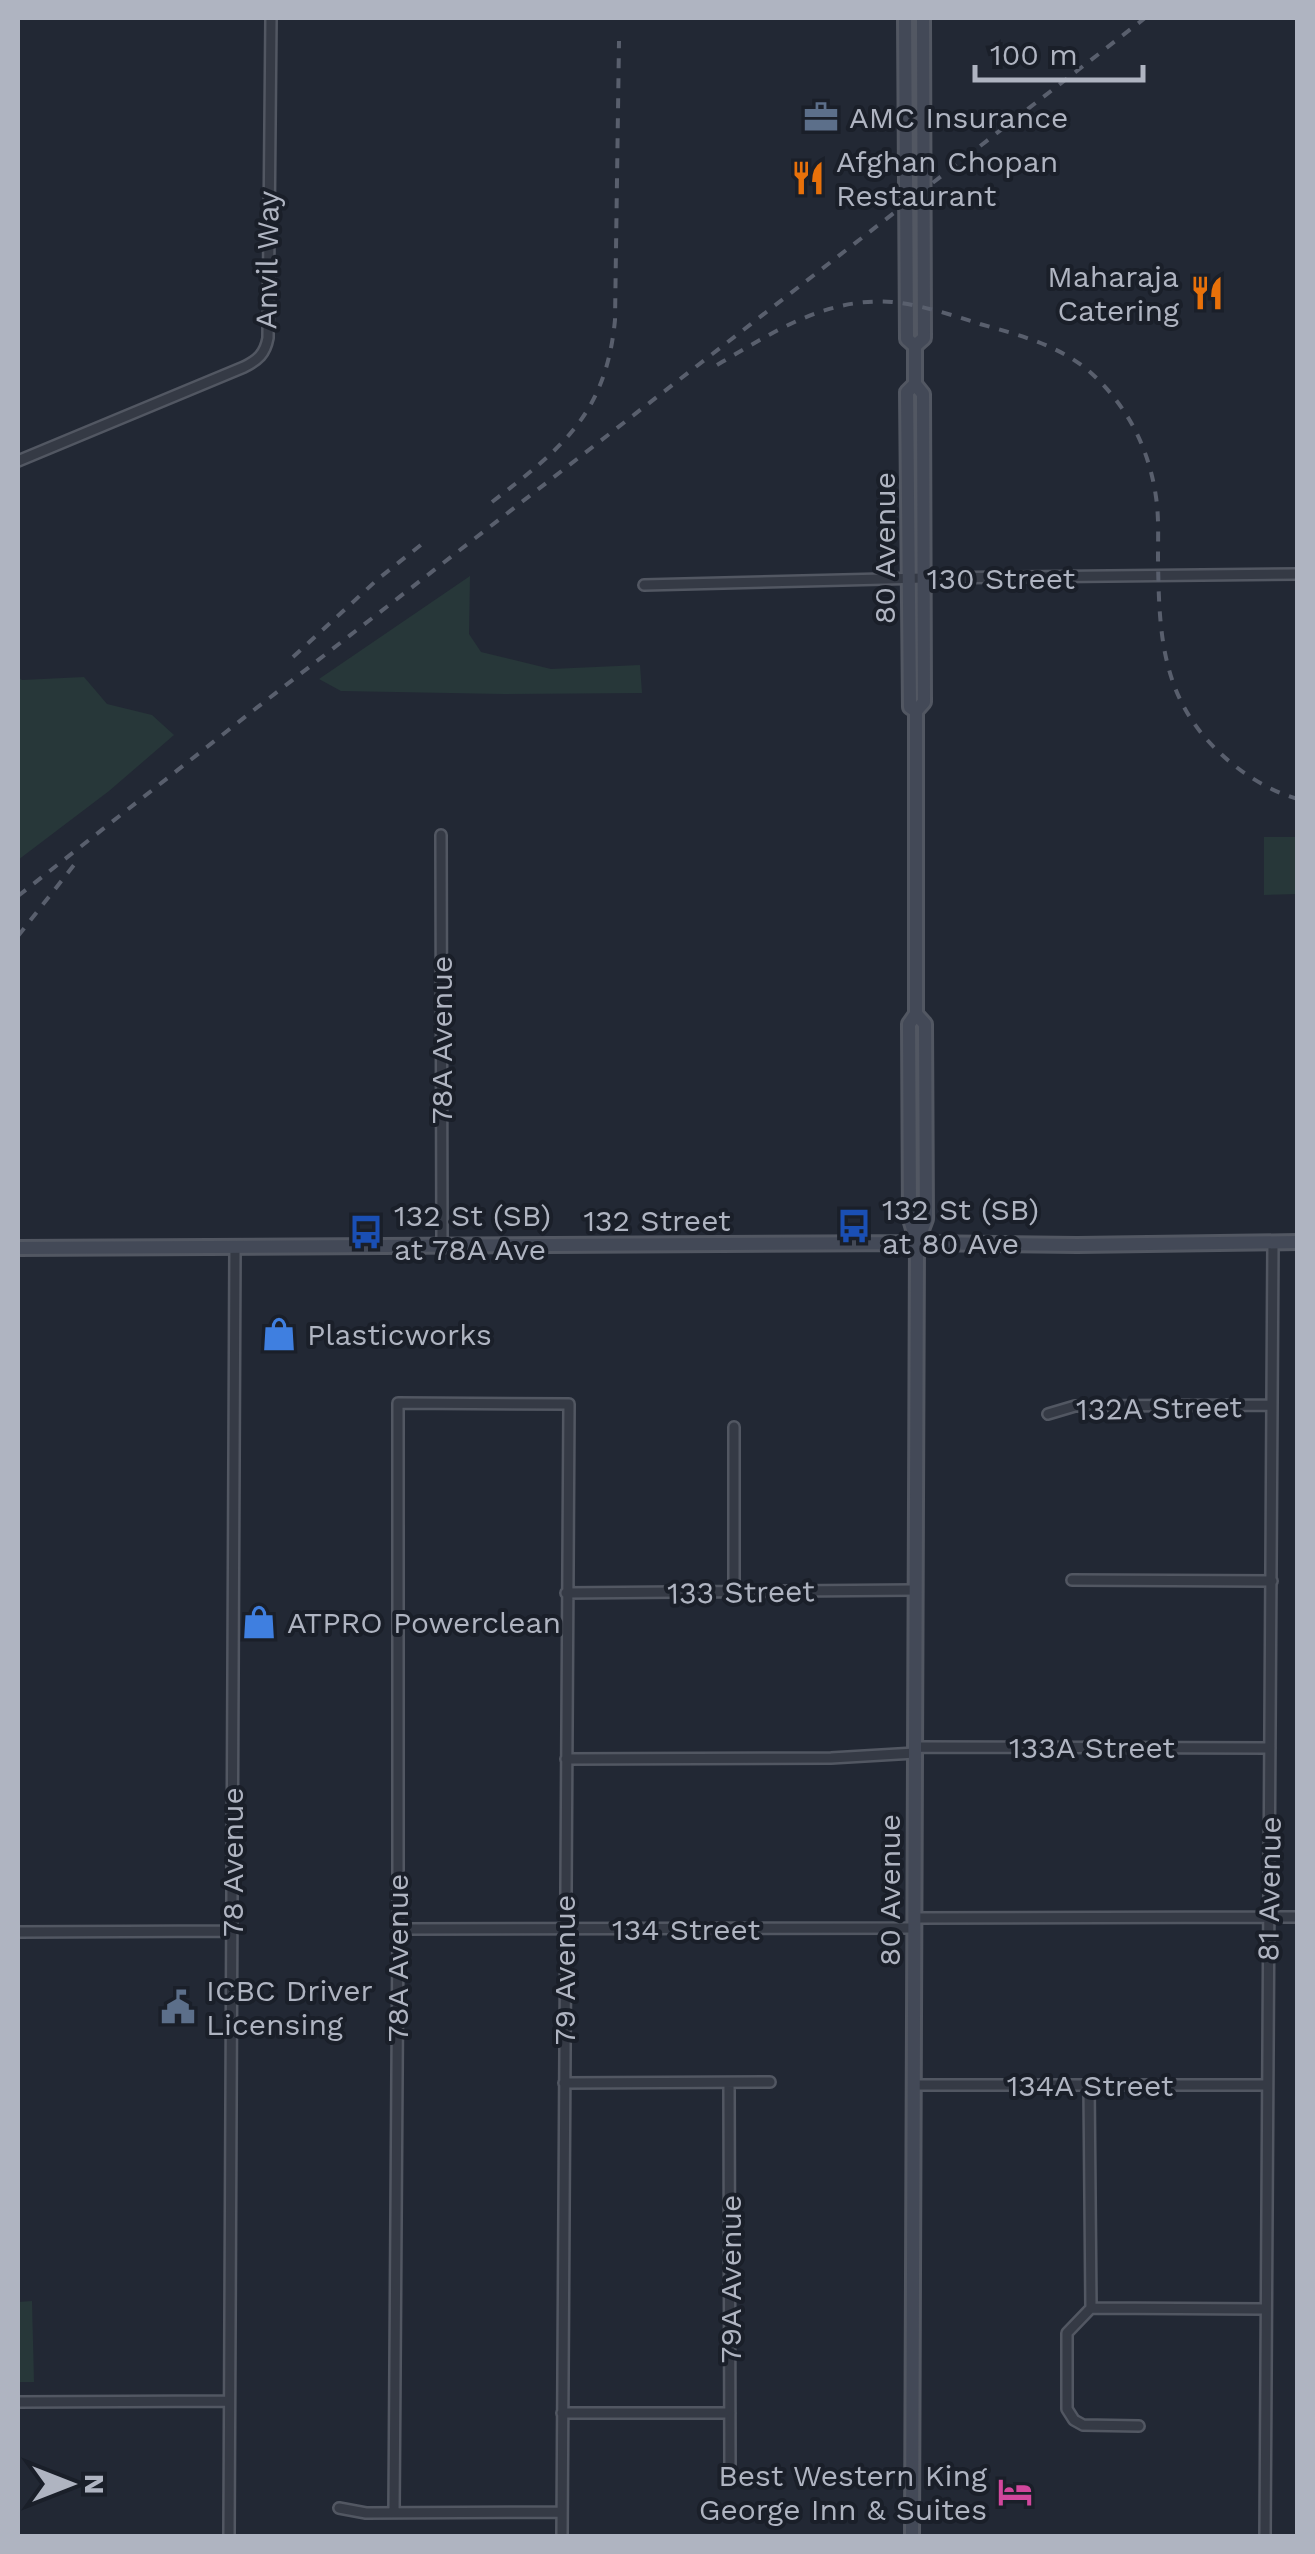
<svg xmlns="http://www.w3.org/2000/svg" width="1315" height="2554" font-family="'Work Sans',sans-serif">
  <rect width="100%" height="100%" fill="#222834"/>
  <!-- green -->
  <path fill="#273739" d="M470,576L469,634L481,652L551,669L640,665L642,693L503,694L341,691L319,679Z
    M18,677L22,680L84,677L107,704L152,715L174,735L109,791L18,860Z
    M1264,837H1297V894L1264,895Z
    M32,2301L34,2382H19L18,2302Z"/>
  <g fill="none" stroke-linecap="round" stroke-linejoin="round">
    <!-- minor casing -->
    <g stroke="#525762" stroke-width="14">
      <path id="minor" d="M18,461L244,367C258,360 265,354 268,338L271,18
        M644,585L924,578L1298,574
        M441,835L442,1246
        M1048,1414L1075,1406L1271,1405
        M734,1427V1592
        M1072,1580L1272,1581
        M566,1593L915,1590
        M915,1747L1270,1748
        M566,1759L831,1758L915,1753
        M914,1918L1298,1917
        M398,1929L914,1928
        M18,1932L232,1931
        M564,2083L770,2082
        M729,2083L730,2476
        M913,2085H1267
        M1089,2085L1091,2308L1067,2333V2409L1074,2420L1083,2425L1139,2426
        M1091,2308L1266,2309
        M18,2402L229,2401
        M562,2413H730
        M339,2508L366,2513L562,2512
        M394,2513L398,1929V1403L569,1404L562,2536
        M229,2536L235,1247
        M1265,2536L1273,1242"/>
    </g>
    <!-- secondary casing -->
    <g stroke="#525762" stroke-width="18">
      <path id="secondary" d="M905,18L907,339L915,346V384L907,392L910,707L916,711V1014L909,1024L910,1219L917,1243L912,2536
        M915,346L924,338L923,18
        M915,384L923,394L924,702L916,711
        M916,1014L925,1024L926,1219L917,1243
        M18,1248L917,1243L1077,1245L1298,1242"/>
    </g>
    <!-- minor -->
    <use href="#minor" stroke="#353a45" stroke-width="9"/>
    <!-- secondary -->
    <use href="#secondary" stroke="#434957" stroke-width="12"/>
    <!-- rail -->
    <path stroke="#595f6d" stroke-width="4" stroke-dasharray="10 10" stroke-linecap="butt" d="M717,365C772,333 825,297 892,302C922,305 952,315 980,324C1019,335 1059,345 1090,372C1127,405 1149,448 1156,497C1159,517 1158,538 1158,558C1159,633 1161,698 1220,753C1241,773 1269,791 1298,799
      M492,502C562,448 606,414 615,320L619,41
      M293,657L378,579L427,540
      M18,896L250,713L1145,18
      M18,936L74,865"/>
  </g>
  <!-- icons -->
  <defs>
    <g id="office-bare" transform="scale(2.7)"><path d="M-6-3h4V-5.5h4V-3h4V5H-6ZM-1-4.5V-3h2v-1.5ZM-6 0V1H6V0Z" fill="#5c6f8a" stroke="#1a1f29" stroke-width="2.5" paint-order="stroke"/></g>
    <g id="restaurant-bare" transform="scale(2.7)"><path d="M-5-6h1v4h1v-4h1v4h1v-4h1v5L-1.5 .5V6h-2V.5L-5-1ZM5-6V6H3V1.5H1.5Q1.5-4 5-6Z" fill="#e8710a" stroke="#1a1f29" stroke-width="2.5" paint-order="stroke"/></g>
    <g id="bus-bare" transform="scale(2.7)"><path d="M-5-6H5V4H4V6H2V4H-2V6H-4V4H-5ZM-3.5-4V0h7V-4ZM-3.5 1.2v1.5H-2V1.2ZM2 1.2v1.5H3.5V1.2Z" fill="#1a4fb4" stroke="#1a1f29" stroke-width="2.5" paint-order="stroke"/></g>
    <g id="shop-bare" transform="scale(2.7)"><path d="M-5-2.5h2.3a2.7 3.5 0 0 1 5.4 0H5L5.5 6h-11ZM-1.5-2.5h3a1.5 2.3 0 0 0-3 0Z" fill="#3f7fe0" stroke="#1a1f29" stroke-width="2.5" paint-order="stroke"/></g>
    <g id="civic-bare" transform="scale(2.7)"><path d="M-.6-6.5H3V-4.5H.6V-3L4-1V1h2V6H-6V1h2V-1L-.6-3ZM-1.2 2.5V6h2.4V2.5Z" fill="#5c6f8a" stroke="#1a1f29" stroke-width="2.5" paint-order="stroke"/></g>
    <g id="hotel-bare" transform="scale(2.7)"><path d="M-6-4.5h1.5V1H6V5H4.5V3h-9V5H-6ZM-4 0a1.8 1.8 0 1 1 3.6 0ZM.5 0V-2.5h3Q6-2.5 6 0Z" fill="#d1479c" stroke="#1a1f29" stroke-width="2.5" paint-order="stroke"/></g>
  </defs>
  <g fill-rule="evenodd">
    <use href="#office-bare" x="821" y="117"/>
    <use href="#restaurant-bare" x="808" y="178"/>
    <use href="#restaurant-bare" x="1207" y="293"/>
    <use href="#bus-bare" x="854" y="1226"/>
    <use href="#bus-bare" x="366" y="1232"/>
    <use href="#shop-bare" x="279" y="1334"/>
    <use href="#shop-bare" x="259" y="1622"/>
    <use href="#civic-bare" x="178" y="2007"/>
    <use href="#hotel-bare" x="1015" y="2492"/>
  </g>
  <g text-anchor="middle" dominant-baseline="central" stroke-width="8" stroke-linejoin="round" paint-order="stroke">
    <!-- poi labels -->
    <g font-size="30" fill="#afb4c1" stroke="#1a1f29" text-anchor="start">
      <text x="849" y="117">AMC Insurance</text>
      <text x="836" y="161">Afghan Chopan<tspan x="836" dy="34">Restaurant</tspan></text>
      <text x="1179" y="276" text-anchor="end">Maharaja<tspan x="1179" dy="34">Catering</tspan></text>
      <text x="882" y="1209">132 St (SB)<tspan x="882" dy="34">at 80 Ave</tspan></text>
      <text x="394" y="1215">132 St (SB)<tspan x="394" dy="34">at 78A Ave</tspan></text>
      <text x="307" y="1334">Plasticworks</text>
      <text x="287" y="1622">ATPRO Powerclean</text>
      <text x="206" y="1990">ICBC Driver<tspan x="206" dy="34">Licensing</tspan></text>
      <text x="987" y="2475" text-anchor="end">Best Western King<tspan x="987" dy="34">George Inn &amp; Suites</tspan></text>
    </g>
    <!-- street labels -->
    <g font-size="30" fill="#afb4c1" stroke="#1a1f29">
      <text transform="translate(267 260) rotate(-89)">Anvil Way</text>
      <text transform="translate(884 548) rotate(-90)">80 Avenue</text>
      <text x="1001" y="578">130 Street</text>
      <text transform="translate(441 1040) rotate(-90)">78A Avenue</text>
      <text x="657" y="1220">132 Street</text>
      <text transform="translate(1159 1408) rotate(-1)">132A Street</text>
      <text transform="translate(741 1592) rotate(-1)">133 Street</text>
      <text x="1092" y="1747">133A Street</text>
      <text transform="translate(232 1862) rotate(-90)">78 Avenue</text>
      <text transform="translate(1269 1889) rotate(-89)">81 Avenue</text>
      <text transform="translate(889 1890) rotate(-90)">80 Avenue</text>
      <text x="686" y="1929">134 Street</text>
      <text transform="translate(397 1958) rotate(-90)">78A Avenue</text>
      <text transform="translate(564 1970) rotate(-90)">79 Avenue</text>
      <text x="1090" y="2085">134A Street</text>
      <text transform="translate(730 2279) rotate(-90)">79A Avenue</text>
    </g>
  </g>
  <!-- border -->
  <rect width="1315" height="2554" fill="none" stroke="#afb4c1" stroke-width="40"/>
  <!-- north arrow -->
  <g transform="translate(70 2484) rotate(90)" stroke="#1a1f29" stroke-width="8" paint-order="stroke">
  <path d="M0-8L18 38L0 25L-18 38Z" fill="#afb4c1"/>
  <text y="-15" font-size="28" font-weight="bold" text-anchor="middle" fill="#afb4c1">N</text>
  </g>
  <!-- scale -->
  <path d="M975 65v15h168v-15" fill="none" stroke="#afb4c1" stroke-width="5"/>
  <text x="990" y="65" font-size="30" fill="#afb4c1" stroke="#1a1f29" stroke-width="8" paint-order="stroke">100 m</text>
</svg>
